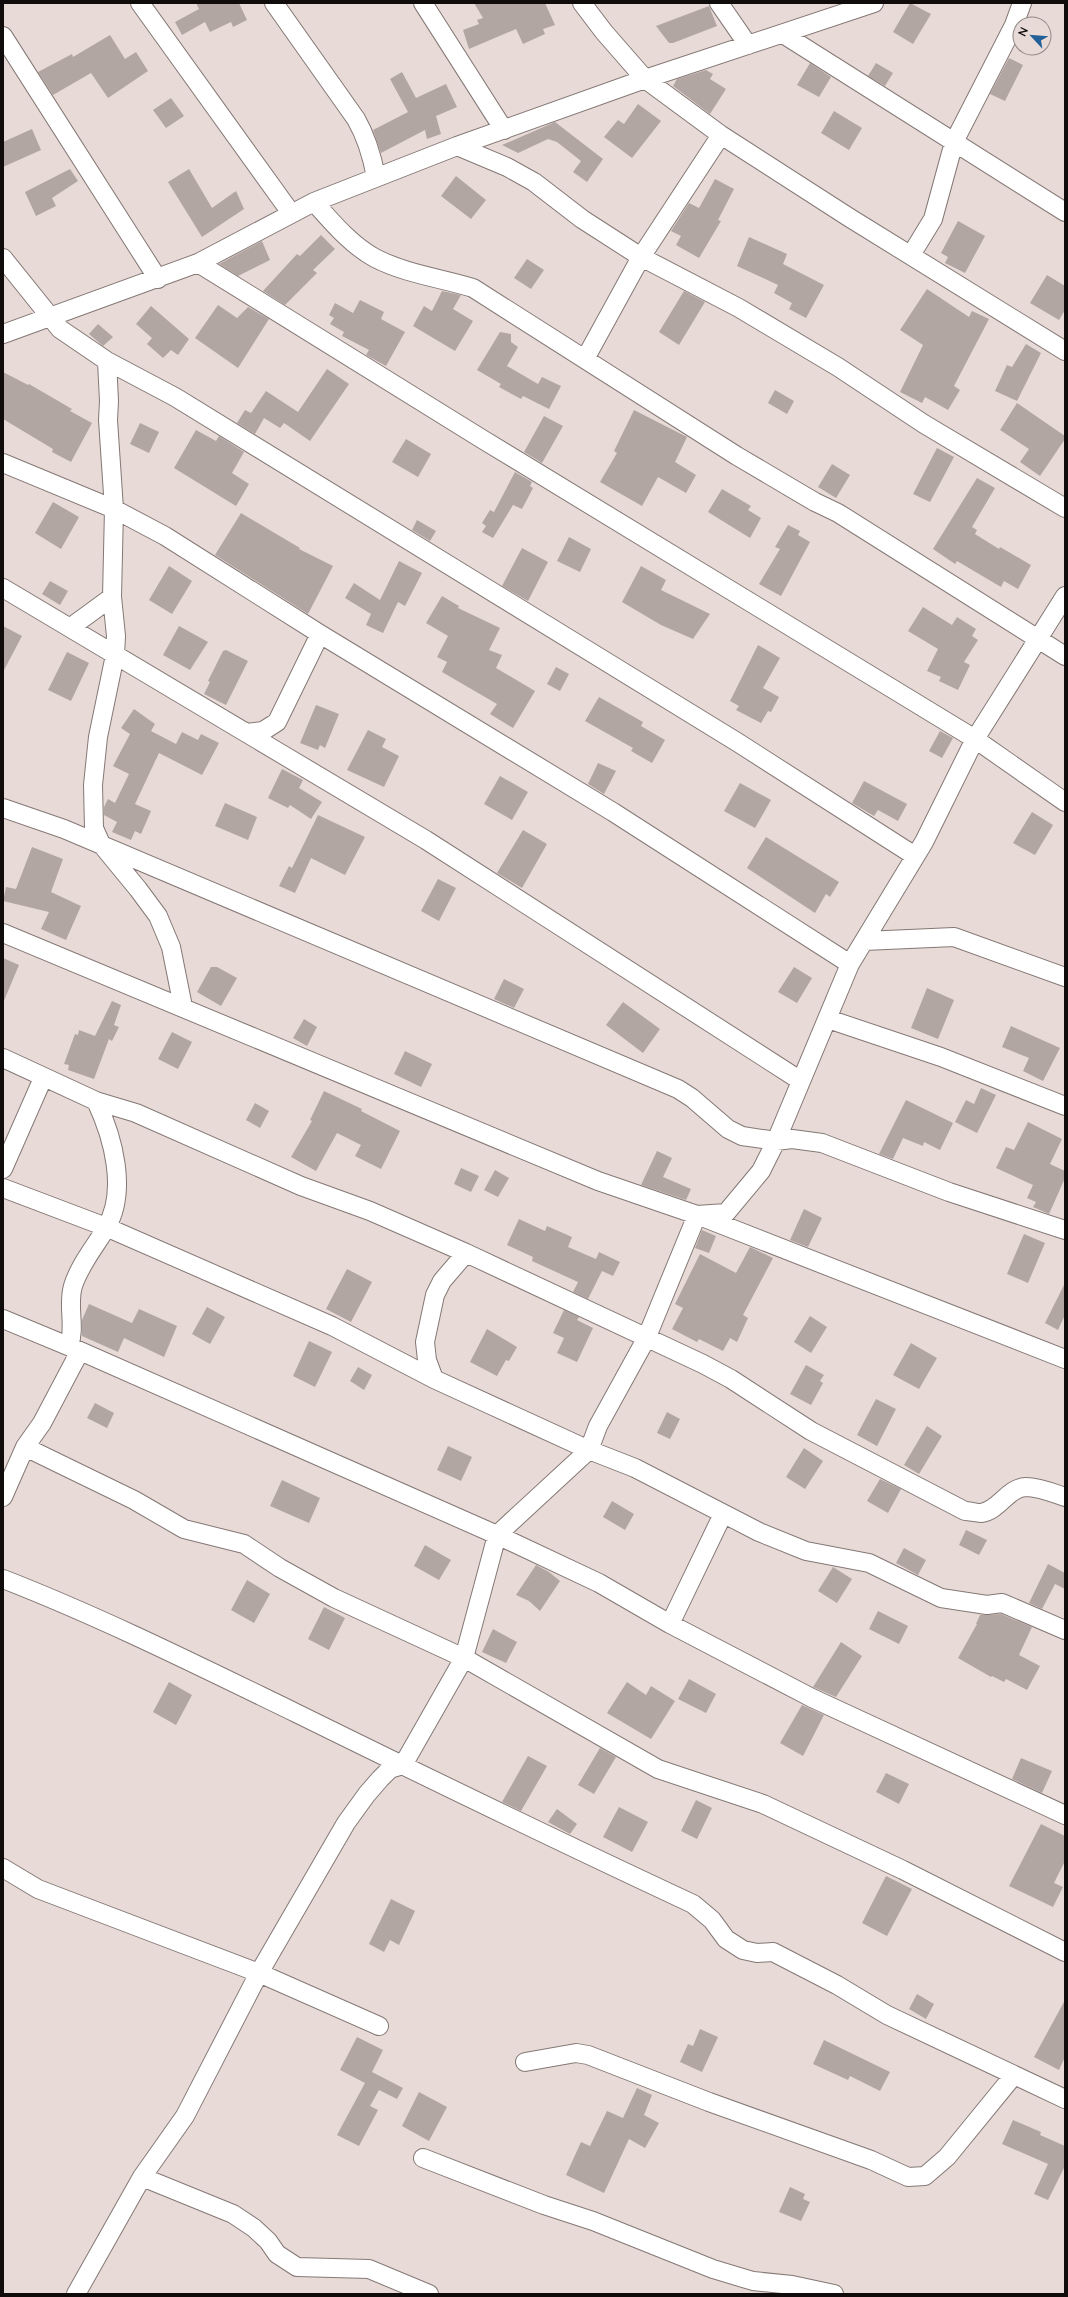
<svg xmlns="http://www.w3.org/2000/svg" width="1068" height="2297" font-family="Lato,sans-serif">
  <rect width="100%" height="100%" fill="#e8dbd7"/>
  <!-- building -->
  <path fill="#b2a6a2" d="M196,3H239L247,20L233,27L231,22L210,32L205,22L182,35L175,22L199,9Z
    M474,3H545L555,25L543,29L545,34L523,44L516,29L469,49L463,30L479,24L477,20L483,18Z
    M910,3L931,14L913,44L893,32Z
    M709,6L717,26L673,43H669L656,26Z
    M110,35L125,59L136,52L148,71L108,98L91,73L53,95L38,72L72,54L73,57Z
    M1009,58L1023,65L1005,101L990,94Z
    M810,63L831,77L819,97L797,85Z
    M876,63L893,73L885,86L868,76Z
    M706,70L713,74L710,79L726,89L710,114L673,86L677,79Z
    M402,72L416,98L446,84L457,107L436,116L441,134L427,139L425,130L381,153L373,130L408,112L390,79Z
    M171,98L184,116L166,128L153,110Z
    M638,104L661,121L632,158L604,137L618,120L624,124Z
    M834,111L862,128L849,150L821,133Z
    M555,122L603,159L587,182L573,172L581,161L557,142L548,139L518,153L502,145Z
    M32,129L41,150L3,167V142Z
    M70,169L78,181L52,198L56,206L36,216L25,192Z
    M189,169L212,208L236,191L244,209L202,237L168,182Z
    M456,176L486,200L471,219L441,196Z
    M715,179L734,189L718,220L721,221L699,258L676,245L681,236L671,231L689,203L699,208Z
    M958,221L985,236L965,273L945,263L948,257L941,253Z
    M321,235L335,249L313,270L317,273L285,305L263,291L297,254L300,256Z
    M749,237L787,254L783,264L824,285L806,318L789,309L792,303L774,293L778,285L737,266Z
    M262,241L270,260L238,276L219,264Z
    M527,259L544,270L531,289L514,278Z
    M1047,275L1065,286V310L1059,320L1030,303Z
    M927,289L969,317L972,311L989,319L954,386L960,390L948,410L925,397L922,403L900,392L923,345L900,330Z
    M442,291L461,295L453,309L473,321L455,351L413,326L424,306L432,311Z
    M684,291L705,302L679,345L659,332Z
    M360,300L384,312L381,319L405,332L386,366L366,355L369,350L342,336L344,332L330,324L334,318L329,315L335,303L353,313Z
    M218,305L237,318L248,307L269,319L238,368L195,338Z
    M151,306L189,339L178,355L171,350L163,358L147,344L152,338L136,324Z
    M98,324L113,337L103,346L89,334Z
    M500,332L511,334V342L518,347L507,366L538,384L542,377L561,386L549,409L523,396L521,399L499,387L501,384L477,370Z
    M1026,344L1041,353L1017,401L995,391L1007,365L1012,367Z
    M327,369L349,384L310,441L284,423L280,428L264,418L255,434L237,423L245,410L251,413L266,391L298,412Z
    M3,372L28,385L29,384L72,409L70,411L92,423L71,462L52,452L53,449L3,419Z
    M775,390L794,401L787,414L768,403Z
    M1017,403L1065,436V439L1040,476L1020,462L1029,449L1000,430Z
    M634,410L687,437L675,462L696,475L686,493L658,477L642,506L600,482L617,453L614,451Z
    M544,416L563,426L542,463L524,452Z
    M140,423L159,432L149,453L130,444Z
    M196,430L216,441L219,436L244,452L232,473L249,484L236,506L174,468Z
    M406,439L431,454L418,477L392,462Z
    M937,448L954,457L930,502L913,494Z
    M832,464L850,475L836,498L818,487Z
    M515,472L532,482L530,486L533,488L522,509L513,505L493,538L482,532L486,526L482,523L490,510L494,512Z
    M977,478L995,488L972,527L977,530L975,534L999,549L1000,547L1031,565L1018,589L1004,581L1001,587L957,561L955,564L933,549Z
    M722,489L751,506L748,510L761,518L750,538L708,512Z
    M53,502L79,517L61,549L35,533Z
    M241,513L300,548L299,549L333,566L308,614L215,555Z
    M417,520L436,531L430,541L412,530Z
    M788,525L800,531L798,535L810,542L781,596L759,584L780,549L775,547Z
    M569,537L591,549L580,572L557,561Z
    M522,548L548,562L528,601L502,586Z
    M399,561L422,573L405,606L398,602L383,633L366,625L371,614L345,598L354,583L380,600Z
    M169,566L192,581L172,614L149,600Z
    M641,566L666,580L661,590L710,614L693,639L661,625L622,602Z
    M50,581L68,591L60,605L42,594Z
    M442,596L459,606L458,608L500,628L489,650L502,655L496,668L535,691L513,728L490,714L497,704L442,672L447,662L437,657L448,636L426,623Z
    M923,607L952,625L957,617L976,629L972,636L978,640L964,662L970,665L958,690L939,681L941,677L927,671L938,649L908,631Z
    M3,626L22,636L3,672Z
    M179,626L208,642L190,670L163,655Z
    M758,645L780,658L763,688L779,697L771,712L768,711L761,723L736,710L739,706L730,701Z
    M226,650L248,661L226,705L204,694L210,682L208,681L223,651Z
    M67,652L89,663L71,701L48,690Z
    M556,667L569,674L560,691L547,684Z
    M599,697L643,722L641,726L665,740L652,763L631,751L633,748L585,721Z
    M316,705L339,714L325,748L320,745L318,750L300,743Z
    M134,709L155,724L151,731L176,744L182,732L198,740L201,734L219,743L202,775L159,753L135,804L151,811L141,834L135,831L131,840L112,832L117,822L104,815V807L108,799L115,803L129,774L113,766L130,734L121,728Z
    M368,730L386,739L382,747L399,756L384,787L347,770Z
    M940,731L953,738L942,758L929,751Z
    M598,763L616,771L604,794L588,784Z
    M282,769L303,780L299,788L322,802L311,819L290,805L288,808L268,798Z
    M500,776L528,792L512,820L484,804Z
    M864,781L907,804L898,821L878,810L874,816L852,803Z
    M740,783L771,800L755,828L724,811Z
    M225,803L257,817L248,840L215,826Z
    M1032,812L1053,825L1035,855L1013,843Z
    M318,815L365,837L345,875L311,858L295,893L279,886L289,866L292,868Z
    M523,830L547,844L522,888L497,873Z
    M766,837L839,882L830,897L826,894L815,913L747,868Z
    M32,847L63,859L51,892L81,906L66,940L41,929L49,912L3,901L6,887L16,889Z
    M438,879L456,888L439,921L421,911Z
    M3,958L19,965L3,1003Z
    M211,967H217L237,978L221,1006L197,992Z
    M794,967L812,978L797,1003L778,992Z
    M504,979L524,989L514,1008L494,999Z
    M927,988L954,1000L938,1039L911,1028Z
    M112,1001L121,1005L114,1025L119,1027L112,1041L109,1039L94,1079L68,1070L69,1065L64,1064L75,1034L78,1035L79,1030L95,1036Z
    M623,1002L660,1029L643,1053L606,1025Z
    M304,1019L317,1027L307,1046L293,1038Z
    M1011,1026L1060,1048L1043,1081L1023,1071L1029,1058L1002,1047Z
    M172,1032L192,1042L178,1069L158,1059Z
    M405,1051L432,1064L421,1087L394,1074Z
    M981,1088L996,1095L977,1133L955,1122L966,1100L974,1104Z
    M324,1091L362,1109L361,1111L400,1131L381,1169L355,1156L361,1145L337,1133L316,1171L291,1157L312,1121L310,1120Z
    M906,1100L953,1123L940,1150L924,1142L923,1146L903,1138L893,1159L879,1154Z
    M255,1103L269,1111L260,1128L246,1120Z
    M1028,1122L1062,1139L1050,1164L1065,1171V1178L1049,1214L1033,1207L1036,1202L1027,1198L1033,1185L996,1168L1006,1147L1014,1150Z
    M657,1151L672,1158L663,1177L691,1189L686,1200L641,1185Z
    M461,1168L479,1176L471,1192L454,1184Z
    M495,1170L509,1178L498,1197L484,1190Z
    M804,1209L822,1218L808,1247L790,1240Z
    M519,1219L545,1231L547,1226L572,1237L568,1247L596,1259L599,1252L620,1262L613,1276L602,1271L588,1299L573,1292L578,1282L532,1261L533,1257L507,1245Z
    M702,1230L716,1236L709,1253L695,1248Z
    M1024,1234L1045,1243L1028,1283L1007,1274Z
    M750,1247L773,1258L743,1315L748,1318L737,1342L730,1338L723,1351L699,1339L697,1342L672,1329L683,1308L675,1304L700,1254L736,1273Z
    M347,1269L372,1282L351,1322L326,1309Z
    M1065,1283V1315L1058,1330L1045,1323Z
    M89,1304L132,1323L139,1309L177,1326L164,1357L124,1338L118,1352L82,1336V1320Z
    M207,1307L225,1317L210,1344L192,1334Z
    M564,1310L579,1317L577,1320L593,1328L577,1362L557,1353L564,1338L553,1333Z
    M810,1316L827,1327L811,1353L794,1342Z
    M487,1329L517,1347L509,1361L506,1360L497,1376L470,1362Z
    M309,1341L332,1352L315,1387L293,1376Z
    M911,1343L937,1358L919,1389L893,1375Z
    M806,1365L824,1375L820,1381L823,1383L811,1405L790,1394Z
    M358,1367L372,1375L364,1390L350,1381Z
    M876,1399L896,1409L877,1446L857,1435Z
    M95,1403L114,1413L107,1428L87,1418Z
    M667,1412L680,1419L670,1439L657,1433Z
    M927,1426L942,1436L919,1474L904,1465Z
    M448,1446L472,1457L461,1481L437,1470Z
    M804,1448L823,1461L805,1489L786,1477Z
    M880,1479L901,1489L888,1513L867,1501Z
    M282,1480L320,1498L309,1523L270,1506Z
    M612,1501L634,1514L625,1530L603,1517Z
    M966,1530L987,1540L979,1555L959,1545Z
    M425,1545L451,1560L439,1580L414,1566Z
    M904,1548L926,1560L918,1575L896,1563Z
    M1048,1564L1065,1573V1589L1055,1584L1042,1609L1029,1603Z
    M536,1565L549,1572L560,1581L540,1611L529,1601L516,1595Z
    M833,1567L852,1579L837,1603L818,1591Z
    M247,1580L270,1594L254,1623L231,1610Z
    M324,1607L345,1618L329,1650L308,1639Z
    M878,1611L908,1626L899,1644L869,1629Z
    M1001,1614L1032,1627L1019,1655L1040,1666L1027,1690L1006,1679L1004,1682L992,1676L991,1677L958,1658L977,1624H976L980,1615Z
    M493,1629L517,1642L506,1663L482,1652Z
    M841,1642L862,1656L836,1697L813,1687Z
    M689,1679L716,1694L706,1713L678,1699Z
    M169,1682L192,1695L176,1725L153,1712Z
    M627,1682L646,1695L651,1686L675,1701L651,1739L607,1713Z
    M802,1705L824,1715L803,1756L780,1743Z
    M600,1748L616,1757L594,1794L578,1785Z
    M528,1756L547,1766L521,1811L502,1802Z
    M1021,1758L1052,1771L1042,1793L1012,1779Z
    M886,1773L909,1784L899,1804L876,1792Z
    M696,1800L712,1808L697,1839L681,1831Z
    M619,1807L648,1822L632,1852L603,1837Z
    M557,1809L577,1824L570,1834L548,1822Z
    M1041,1824L1065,1836V1861L1054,1883L1063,1887L1053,1907L1009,1886Z
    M886,1876L912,1889L887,1936L862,1923Z
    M391,1899L415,1911L399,1945L390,1940L384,1952L369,1944Z
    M917,1994L934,2004L926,2019L909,2009Z
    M1065,2000V2057L1059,2070L1034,2057Z
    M700,2029L718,2037L702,2072L680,2062L688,2044L693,2046Z
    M357,2037L383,2050L372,2072L403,2088L397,2099L379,2090L370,2106L378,2110L359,2146L337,2135L365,2083L340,2070Z
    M824,2040L890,2072L880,2091L850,2076L848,2080L813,2064Z
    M637,2088L652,2095L644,2115L659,2123L645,2148L629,2139L604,2193L566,2175L581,2142L590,2146L607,2111L623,2118Z
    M419,2092L447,2107L429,2141L402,2126Z
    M1013,2120L1041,2132L1040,2135L1065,2146V2166L1048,2200L1034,2194L1048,2164L1002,2144Z
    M790,2187L805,2194L803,2199L810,2202L801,2221L779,2212Z"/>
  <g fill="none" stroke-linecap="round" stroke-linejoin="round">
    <!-- minor casing -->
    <g stroke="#847875" stroke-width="20">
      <path id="minor" d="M140,3L291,213
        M274,3L356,119C367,138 372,156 376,177
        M423,3L504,130
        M582,3L604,32L645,79L721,135L850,218L1065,351
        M719,3L748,45
        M783,34L1065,212
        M3,36L158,279
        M457,146L507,167L534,182L582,219L641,257L739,308L838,367L924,424L1065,508
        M314,202C332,222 351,245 375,258C406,274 441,278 473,288L737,456L815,502L838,513L1065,656
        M911,255L933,219L954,142L1014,25L1022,3
        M3,258L60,329L107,361L175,397L737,742L915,856
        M198,263L482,439L975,739L1065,802
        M3,334L198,263L314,202L457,146L645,79L874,3
        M585,359L641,257L721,135
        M107,361L109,401L108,420L114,509L112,597L116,636L115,655L98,737L93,785L94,828L101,844L138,889L158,916L171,947L183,1007
        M3,463L114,509L165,536L320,634L613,812L850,964
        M3,588L426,840L801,1081
        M71,627L112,597
        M247,733L263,731L277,722L320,634
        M3,808L64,829L678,1089L692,1098L728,1129L742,1136L776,1141L792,1139L822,1143L949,1192L1065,1230
        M3,933L598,1181L697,1215L1065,1359
        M864,941L954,937L1065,977
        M828,1019L941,1057L1065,1106
        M3,1058L96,1101L136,1113L301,1186L370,1211L466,1253L703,1364L731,1379L811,1431L965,1511C970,1511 976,1513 981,1513C999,1511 1007,1488 1026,1487C1039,1487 1053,1493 1065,1497
        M3,1169L43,1078
        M3,1188L106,1227L332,1326L434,1379L589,1450L635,1468L759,1532L806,1551L869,1563L941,1598L987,1605L1002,1603L1065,1630
        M3,1319L80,1351L497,1535L599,1583L670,1624L812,1698L1065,1815
        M69,1346C76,1326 67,1306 73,1286C80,1264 95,1247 106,1228C128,1191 113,1137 96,1101
        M434,1379L427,1360L425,1342L435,1295L442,1281L466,1253
        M25,1447L134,1500L184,1529L244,1544L280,1568L334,1598L464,1658L658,1769L763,1804L903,1870L1065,1952
        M3,1497L25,1447L42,1423L80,1351
        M3,1579C103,1618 199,1666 296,1713C428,1778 560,1842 693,1904L712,1920L726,1939L743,1950L757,1953L773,1952L837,1985L887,2015L1065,2099
        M670,1624L723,1514
        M3,1868L38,1889L259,1973L379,2026
        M525,2062L576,2053L588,2055L709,2102L871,2160L908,2177L925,2176L947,2157L1014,2075
        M423,2158L544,2205L593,2221L713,2269L753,2281L792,2285L834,2294
        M142,2177L233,2214L254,2228L268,2241L277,2254L297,2267L369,2269L429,2294
        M76,2294L142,2177L185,2116L259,1973L346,1823L367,1794L380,1779L390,1769L403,1765L464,1658L497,1535L589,1450L598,1426L646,1339L697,1215L726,1213L761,1171L776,1141L850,964L924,842L975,739L1065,596"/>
    </g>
    <!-- minor -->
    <use href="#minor" stroke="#fff" stroke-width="18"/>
  </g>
  <!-- border -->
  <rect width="1068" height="2297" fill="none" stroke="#100c0b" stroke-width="8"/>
  <!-- north arrow -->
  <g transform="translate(1032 36) rotate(296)"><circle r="19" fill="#e8dbd7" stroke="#928885"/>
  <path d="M0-3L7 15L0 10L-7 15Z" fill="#236097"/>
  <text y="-6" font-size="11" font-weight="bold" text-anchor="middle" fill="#100c0b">N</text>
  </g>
</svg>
